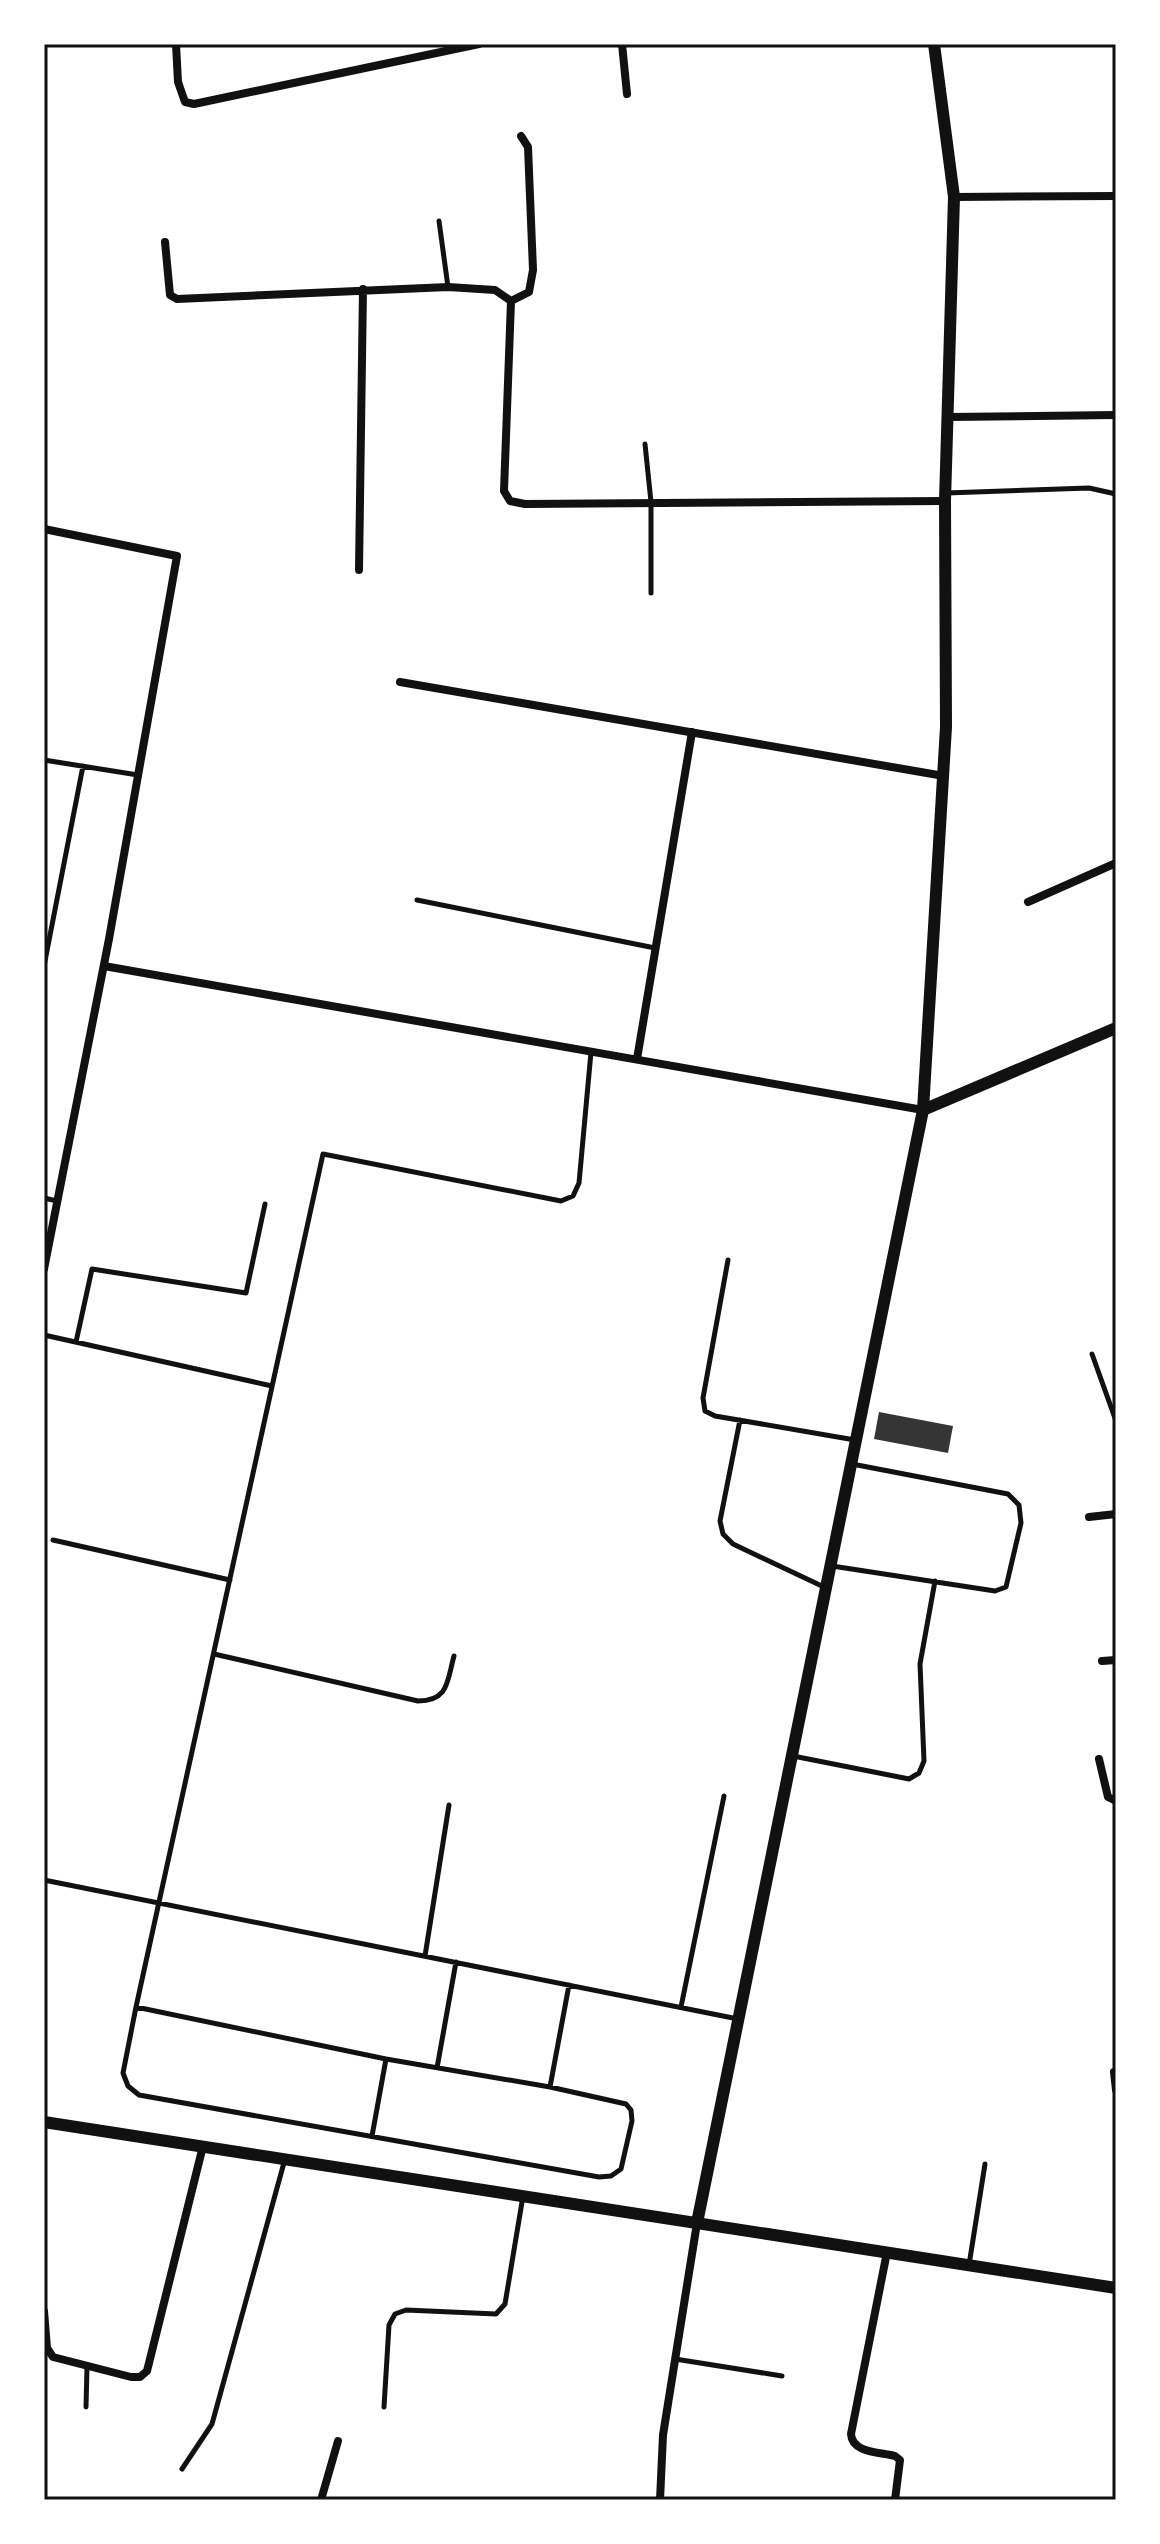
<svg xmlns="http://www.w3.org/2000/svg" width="1160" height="2544" font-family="'Nunito Sans',sans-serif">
  <rect width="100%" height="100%" fill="#fff"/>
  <!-- building -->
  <path fill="#353535" d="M879,1412L953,1426L948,1453L874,1439Z"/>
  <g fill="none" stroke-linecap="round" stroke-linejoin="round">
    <!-- service -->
    <path stroke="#111" stroke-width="5" d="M439,221L448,287
      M645,444L651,502V593
      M946,493L1089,488L1116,494
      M44,760L138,775
      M417,900L655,948
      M44,966L83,766
      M44,1198L57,1201
      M728,1260L703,1398L705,1411L715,1416L855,1440
      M44,1335L272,1386
      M76,1342L92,1269L246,1293L265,1204
      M1092,1354L1116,1421
      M740,1420L720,1521L723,1534L733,1544L824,1587
      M53,1540L230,1580
      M832,1566L995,1591L1006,1587L1021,1523L1019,1505L1008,1494L852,1464
      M214,1654L418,1701C449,1701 447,1681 454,1656
      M793,1756L909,1779L919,1773L924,1761L920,1664L935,1581
      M44,1880L738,2019
      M425,1956L449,1805
      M136,2007L386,2059L550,2087L626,2104L631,2110L632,2121L621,2169L611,2176L599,2177L139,2095L128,2086L123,2073L136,2007L323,1154L561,1201L573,1196L579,1183L591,1052
      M681,2007L724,1796
      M437,2068L456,1962
      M550,2087L569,1985
      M372,2136L386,2059
      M969,2265L985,2164
      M675,2359L782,2376
      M86,2407L87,2367
      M384,2407L389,2325L395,2314L406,2310L496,2314L505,2304L523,2196
      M182,2469L212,2424L285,2159
      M621,2500H659"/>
    <!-- minor -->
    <path stroke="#111" stroke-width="8" d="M176,44L178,82L185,102L194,104L479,44
      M622,44L627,94
      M954,197L1116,196
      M165,242L170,295L177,299L448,287L495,290L511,301L504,491L510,501L525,504L945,501
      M511,301L529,292L533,270L528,147L521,136
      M949,417L1116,415
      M44,529L177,556L109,939L44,1269
      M359,570L363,289
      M400,682L944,776
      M1028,902L1116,863
      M104,966L923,1110
      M637,1059L692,732
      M1089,1517L1116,1514
      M1102,1661L1116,1660
      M1099,1759L1108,1797L1116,1801
      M1114,2072L1116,2090
      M887,2252L851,2434C852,2453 880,2452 895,2456L900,2460L895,2500
      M44,2311L47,2348L53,2357L131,2377H140L147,2371L203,2146
      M321,2500L338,2441
      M660,2500L663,2435L697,2223"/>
    <!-- tertiary -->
    <path stroke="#111" stroke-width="12" d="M923,1110L1116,1028
      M44,2122L1116,2288
      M697,2223L923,1110L946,727L945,501L954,197L934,44"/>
  </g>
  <!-- border -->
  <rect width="1160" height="2544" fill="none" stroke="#ffffff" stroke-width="92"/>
  <rect x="46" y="46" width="1068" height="2452" fill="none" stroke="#111" stroke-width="3"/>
</svg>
